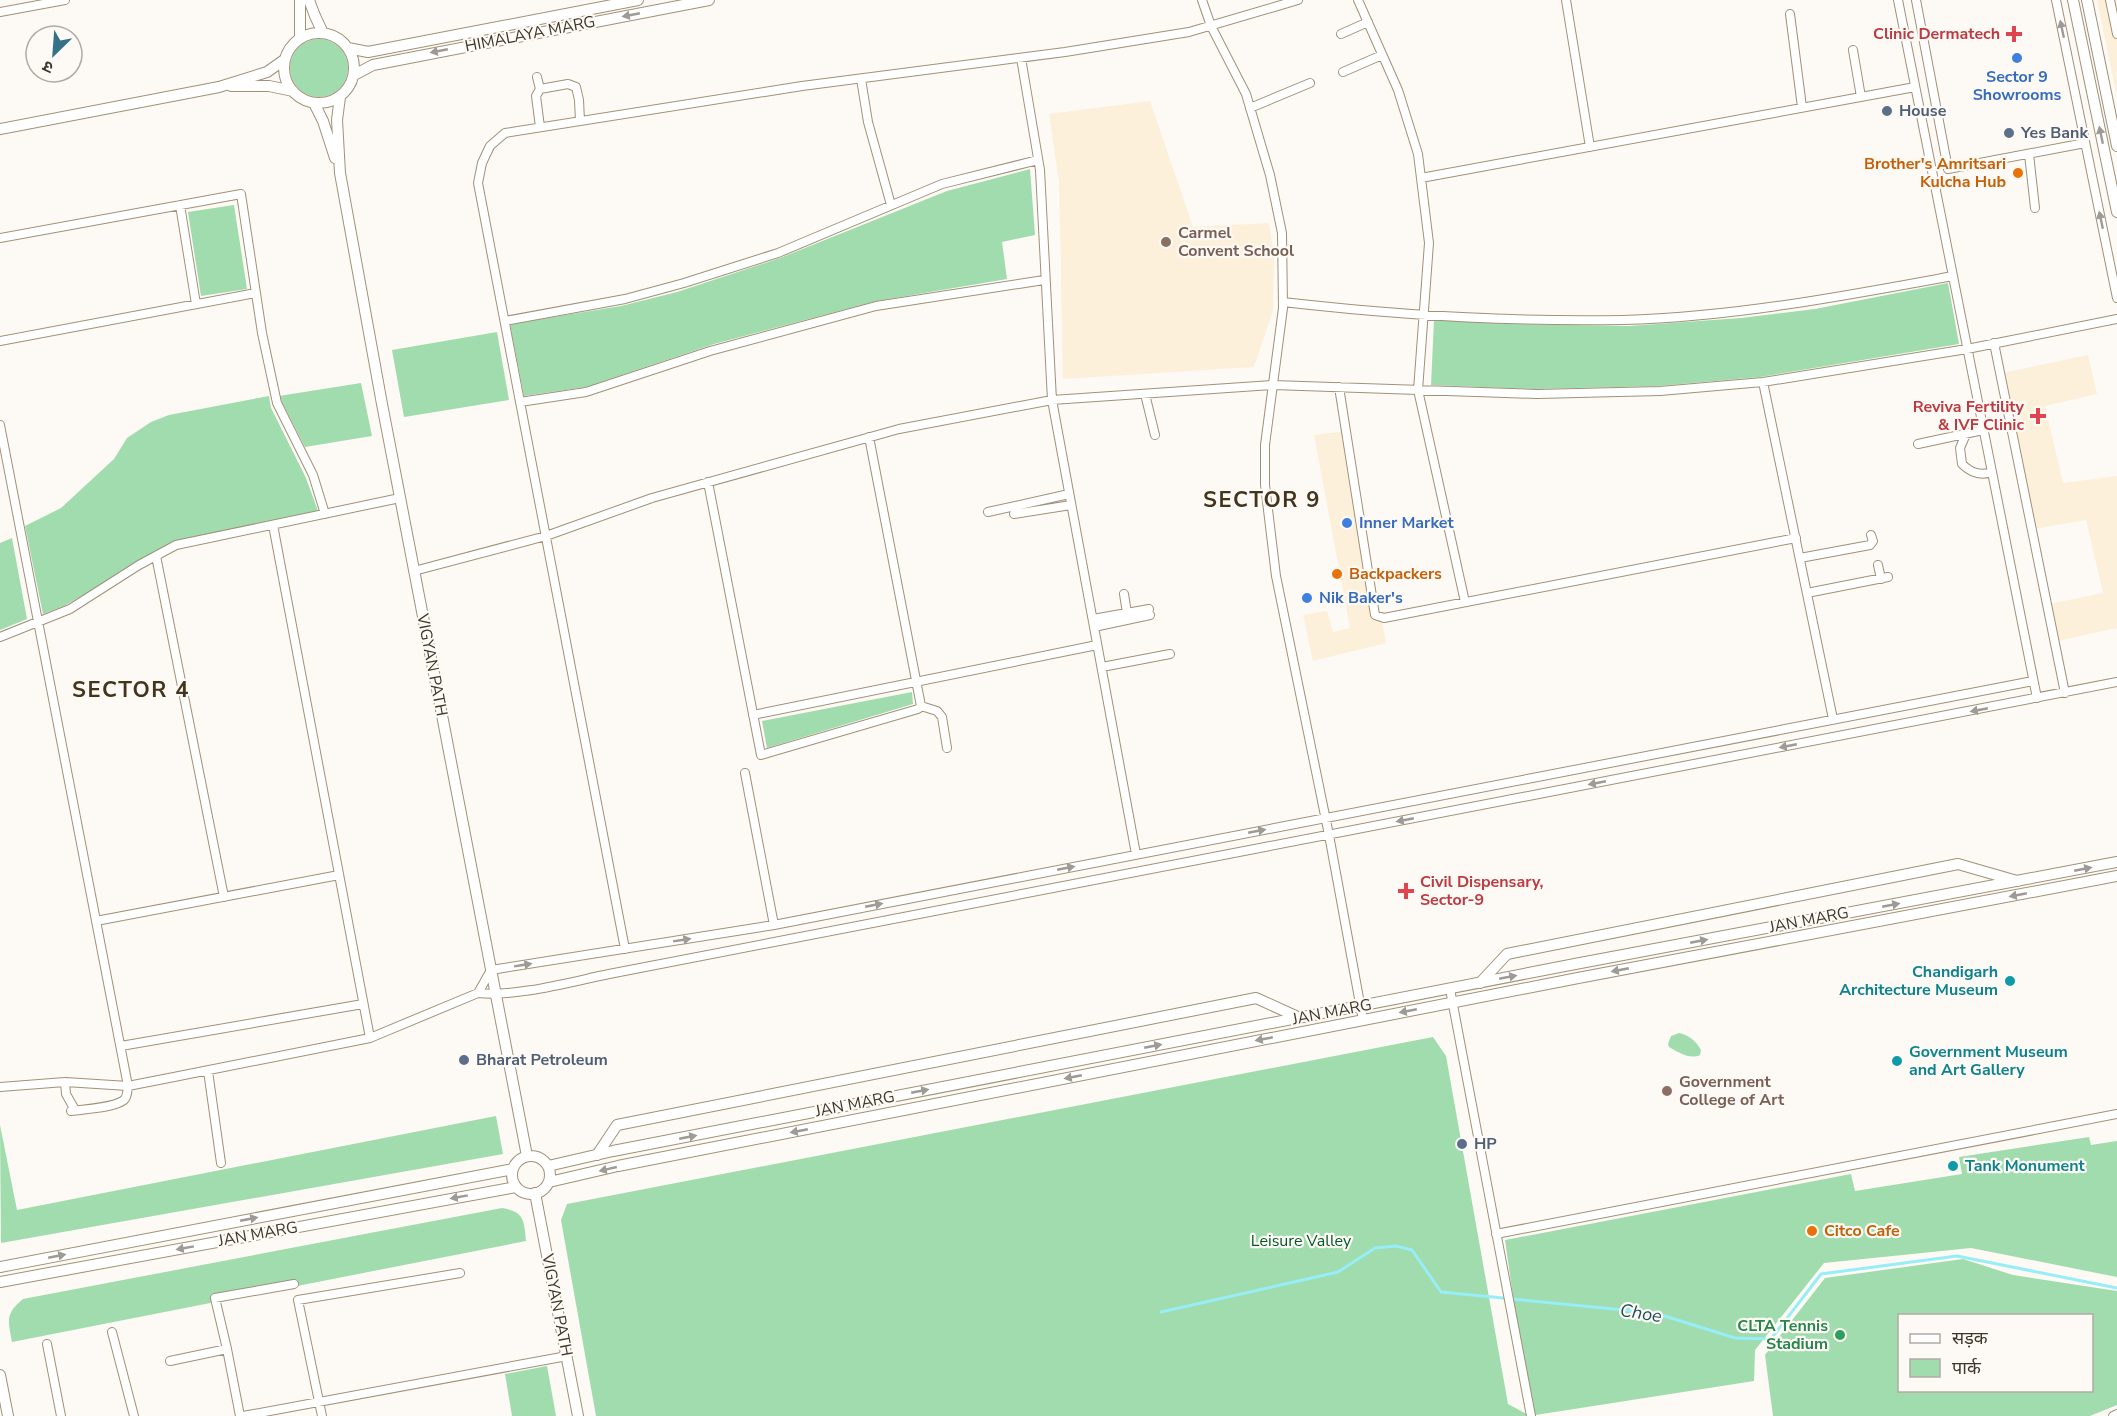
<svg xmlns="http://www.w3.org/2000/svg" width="2117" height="1416" font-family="'Nunito Sans','Noto Sans Devanagari',sans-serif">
  <rect width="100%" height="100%" fill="#fdf9f4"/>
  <!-- built -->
  <path fill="#fdf0db" d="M2097,0H2117V97Z
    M1150,101L1193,227L1269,223L1274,256L1273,311L1254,367L1063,379L1059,183L1049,114Z
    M2088,355L2097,394L2045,406L2063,483L2117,476V628L2058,641L2049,604L2103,593L2086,520L2034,529L1998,374Z
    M1346,431L1386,643L1313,661L1303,615L1327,611L1333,632L1350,628L1314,435Z"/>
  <!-- green -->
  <path fill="#a0dcad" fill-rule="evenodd" d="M290 68a29 29 0 1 1 58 0a29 29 0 1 1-58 0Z
    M1030,169L1035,235L1002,242L1007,279L877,301L714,344L586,387L524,396L510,324L621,306L677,292L780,258L947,191Z
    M234,205L247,289L201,296L188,212Z
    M1948,283L1959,344L1760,377L1658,386L1534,389L1431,385L1434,320L1509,324L1629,326L1741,318L1815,309Z
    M497,332L509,400L404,417L392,350Z
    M361,383L372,436L305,447L279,396Z
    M269,396L271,408L306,478L318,511L179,540L64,606L43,614L25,526L61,508L114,459L127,438L151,422L169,415Z
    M12,538L27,619L0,630V543Z
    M912,692L913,704L767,748L762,721Z
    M1679,1033C1689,1035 1696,1041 1701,1050L1700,1055C1690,1060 1678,1052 1669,1047L1668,1044L1671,1036Z
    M1433,1037L1446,1056L1508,1404L1530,1416L1505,1240L1851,1174L1855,1191L1962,1174L1959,1157L2089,1137L2091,1145L2117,1141V1277L1971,1248L1824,1263L1755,1350L1754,1381L1529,1416H596L561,1220L567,1204Z
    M496,1116L503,1154L1,1243L0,1125L17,1210Z
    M502,1208C525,1212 524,1221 526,1241L12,1342C8,1320 5,1314 23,1299Z
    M1963,1259L2013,1275L2117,1291V1405L2090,1416H1773L1765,1355L1825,1278ZM1900,1316H2092V1390H1900Z
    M547,1366L556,1416H512L505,1374Z"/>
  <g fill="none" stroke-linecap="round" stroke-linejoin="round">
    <!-- stream -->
    <path stroke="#97edf8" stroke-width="3" d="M1161,1312L1338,1272L1375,1248L1396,1246L1412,1250L1441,1292L1655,1313L1735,1338L1771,1339L1821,1274L1957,1256L2117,1288"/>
    <!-- minor casing -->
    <g stroke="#a19177" stroke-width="10">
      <path id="minor" d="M1202,0L1211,26L1246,94L1270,175L1282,233L1283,308L1265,445V485L1276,576L1329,835L1363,1020
        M1358,0L1398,90L1418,154L1429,243L1418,390L1465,602
        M1566,0L1590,147
        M1898,0L2037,698
        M1916,0L1948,169L2085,143
        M2056,0L2117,298
        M2110,0L2117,34
        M0,12L65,0
        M1790,14L1802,107
        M1341,34L1368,22
        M1853,50L1861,97
        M1021,58L1040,170L1052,400L1136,854
        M1343,72L1382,55
        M537,77L540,89L536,96L540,127
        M861,79L868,122L891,205
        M540,89L568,84L576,87L579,100L580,121
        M1250,108L1310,83
        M2029,154L2035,208
        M1421,178L1915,87
        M180,205L196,304
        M0,238L241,194L262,333L277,403L313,475L325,514
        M1283,302C1396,315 1510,322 1623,320C1734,317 1844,296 1953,276
        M505,321L625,299L684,283L778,253L942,184L1038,160
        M0,341L256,293
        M1994,343L2065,693
        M1763,382L1833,719
        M1339,387L1375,615L1384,618L1796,538
        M1145,394L1155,435
        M520,402L586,392L710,351L876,306L1044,280
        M0,425L128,1086C127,1091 128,1096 124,1100C114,1108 84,1109 71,1111
        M1966,434L1960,448L1962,464C1971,473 1980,476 1992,472
        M1918,444L1983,430
        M708,482L761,755L918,709L921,706L869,437
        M988,512L1069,494
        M1014,514L1071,505
        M273,525L370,1038
        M156,556L224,897
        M1800,558L1870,545L1873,541L1871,535
        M1878,565L1881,579
        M414,571L546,536L652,498L899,429L1052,400L1273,385L1537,394L1660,391L1763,382L1967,349L2117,319
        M1807,593L1888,577
        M1124,594L1127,613
        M1093,619L1149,609
        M1094,627L1150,615
        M0,637L70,609L139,565L176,545L400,498
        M1102,667L1170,654
        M921,706L937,711L942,717L947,748
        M753,715L1097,645
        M745,773L774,925
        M96,921L339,875
        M625,949L478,183L482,163L490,146L505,133L802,86L1065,52L1189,32L1298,0
        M1450,989L1531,1416
        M478,993L491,970L774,925L2033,681
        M121,1046L363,1004
        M208,1071L221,1163
        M65,1082L66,1094L75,1110
        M0,1087L65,1082L128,1086L174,1077L370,1038L478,993C517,997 570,982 609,974L2117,682
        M1496,1234L2117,1114
        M112,1332L134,1416
        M47,1344L61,1416
        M227,1349L215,1298L294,1284
        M170,1361L227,1349L240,1416
        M243,1416L567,1356
        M322,1416L298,1300L460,1273
        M2113,1416L2117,1414"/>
    </g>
    <!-- tertiary casing -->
    <g stroke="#a19177" stroke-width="12">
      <path id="tertiary" d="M1480,983L1507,954L1958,864L2017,881
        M597,1155L617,1125L1256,998L1300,1018"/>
    </g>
    <!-- secondary casing -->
    <g stroke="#a19177" stroke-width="12">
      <path id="secondary" d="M309,0L315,16L323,33
        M2073,0L2117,212
        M2087,0L2117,146
        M284 68a35 35 0 1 1 70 0a35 35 0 1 1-70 0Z
        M300,39V0
        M348,48L368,52L638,0
        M354,75L373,65L709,0
        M231,86H269L293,91
        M340,97L337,120L340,173L382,404L527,1156
        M314,103L323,121L335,158
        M0,129L219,87L267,72L284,60
        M512 1175a19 19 0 1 1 38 0a19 19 0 1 1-38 0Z
        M548,1166L613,1151L1575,964L2117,862
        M549,1182L618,1166L1578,978L2117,876
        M535,1193L578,1416
        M0,1267L513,1169
        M0,1282L516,1187
        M0,1375L8,1416"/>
    </g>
    <!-- minor -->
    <use href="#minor" stroke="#fff" stroke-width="8"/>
    <!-- tertiary -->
    <use href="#tertiary" stroke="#fff" stroke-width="10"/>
    <!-- secondary -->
    <use href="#secondary" stroke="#fff" stroke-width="10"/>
  </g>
  <!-- one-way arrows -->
  <defs><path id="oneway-solid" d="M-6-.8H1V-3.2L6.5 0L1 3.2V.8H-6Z" transform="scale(1.5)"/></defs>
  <g fill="#9e9a95">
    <use href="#oneway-solid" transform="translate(631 15) rotate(169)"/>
    <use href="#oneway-solid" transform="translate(2062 29) rotate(-102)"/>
    <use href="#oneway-solid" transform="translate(439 51) rotate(169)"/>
    <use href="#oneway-solid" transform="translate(2101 135) rotate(-102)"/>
    <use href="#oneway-solid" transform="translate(2101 220) rotate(-102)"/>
    <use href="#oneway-solid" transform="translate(1979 710) rotate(169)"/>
    <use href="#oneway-solid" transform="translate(1788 746) rotate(169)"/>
    <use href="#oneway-solid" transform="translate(1597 783) rotate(169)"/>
    <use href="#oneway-solid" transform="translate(1405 820) rotate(169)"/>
    <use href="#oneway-solid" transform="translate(1257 831) rotate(-11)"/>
    <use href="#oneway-solid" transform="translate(1066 868) rotate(-11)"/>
    <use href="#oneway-solid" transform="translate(2083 869) rotate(-11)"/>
    <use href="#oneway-solid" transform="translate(2018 895) rotate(169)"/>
    <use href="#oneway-solid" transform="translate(874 905) rotate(-11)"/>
    <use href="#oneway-solid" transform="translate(1891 905) rotate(-11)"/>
    <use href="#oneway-solid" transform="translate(682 940) rotate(-9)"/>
    <use href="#oneway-solid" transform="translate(1699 941) rotate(-11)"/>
    <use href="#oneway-solid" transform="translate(523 965) rotate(-9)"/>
    <use href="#oneway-solid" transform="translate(1620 970) rotate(169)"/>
    <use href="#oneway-solid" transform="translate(1508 977) rotate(-11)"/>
    <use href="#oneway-solid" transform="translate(1408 1011) rotate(169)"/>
    <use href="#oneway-solid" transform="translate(1264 1039) rotate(169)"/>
    <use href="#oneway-solid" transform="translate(1153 1046) rotate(-11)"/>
    <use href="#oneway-solid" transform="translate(1073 1077) rotate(169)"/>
    <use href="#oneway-solid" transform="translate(920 1091) rotate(-11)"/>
    <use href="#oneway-solid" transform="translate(799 1131) rotate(169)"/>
    <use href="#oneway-solid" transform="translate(688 1137) rotate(-11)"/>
    <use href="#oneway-solid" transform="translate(608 1169) rotate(167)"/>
    <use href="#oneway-solid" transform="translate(459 1197) rotate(170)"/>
    <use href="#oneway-solid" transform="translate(249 1219) rotate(-11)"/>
    <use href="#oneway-solid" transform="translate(185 1248) rotate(170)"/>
    <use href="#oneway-solid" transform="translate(57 1256) rotate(-11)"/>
  </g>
  <!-- markers -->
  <g fill="#e0444e" stroke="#fdf9f4" stroke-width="2">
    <path d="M2011 25h6v6h6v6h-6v6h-6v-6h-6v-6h6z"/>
    <path d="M2035 407h6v6h6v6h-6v6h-6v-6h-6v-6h6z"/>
    <path d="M1403 882h6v6h6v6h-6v6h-6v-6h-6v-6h6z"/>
  </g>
  <g fill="#3f7fe0" stroke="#fdf9f4" stroke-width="2">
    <circle cx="2017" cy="58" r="6"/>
    <circle cx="1347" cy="523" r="6"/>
    <circle cx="1307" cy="598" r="6"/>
  </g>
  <g fill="#5c6f8a" stroke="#fdf9f4" stroke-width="2">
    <circle cx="1887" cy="111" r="6"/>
    <circle cx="2009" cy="133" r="6"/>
    <circle cx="464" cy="1060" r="6"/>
    <circle cx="1462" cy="1144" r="6"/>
  </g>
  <g fill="#e8710a" stroke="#fdf9f4" stroke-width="2">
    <circle cx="2018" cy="173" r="6"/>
    <circle cx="1337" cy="574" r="6"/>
    <circle cx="1812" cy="1231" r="6"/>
  </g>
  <g fill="#8d6e63" stroke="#fdf9f4" stroke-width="2">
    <circle cx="1166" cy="242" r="6"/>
    <circle cx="1667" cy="1091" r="6"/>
  </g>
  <g fill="#0f9aa8" stroke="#fdf9f4" stroke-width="2">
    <circle cx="2010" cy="981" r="6"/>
    <circle cx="1897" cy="1061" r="6"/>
    <circle cx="1953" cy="1166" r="6"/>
  </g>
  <circle fill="#2e9e5b" stroke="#fdf9f4" stroke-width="2" cx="1840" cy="1335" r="6"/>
  <g text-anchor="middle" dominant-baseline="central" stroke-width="4.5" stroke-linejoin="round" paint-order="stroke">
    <!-- street labels -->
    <g font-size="16" fill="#3d362b" stroke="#fdf9f4">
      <text transform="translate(530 34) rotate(-11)">HIMALAYA MARG</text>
      <text transform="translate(432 665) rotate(79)">VIGYAN PATH</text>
      <text transform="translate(1809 920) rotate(-11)">JAN MARG</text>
      <text transform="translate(1332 1012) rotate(-11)">JAN MARG</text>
      <text transform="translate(855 1104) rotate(-11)">JAN MARG</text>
      <text transform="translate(258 1234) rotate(-10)">JAN MARG</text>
      <text transform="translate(557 1305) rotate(79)">VIGYAN PATH</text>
    </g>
    <!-- health labels -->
    <g font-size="16" font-weight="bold" fill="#be3a42" stroke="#fdf9f4" text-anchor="end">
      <text x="2000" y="34">Clinic Dermatech</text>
      <text x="2024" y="407">Reviva Fertility<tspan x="2024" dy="18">&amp; IVF Clinic</tspan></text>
      <text x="1420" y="882" text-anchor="start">Civil Dispensary,<tspan x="1420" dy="18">Sector-9</tspan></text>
    </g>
    <!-- shop labels -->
    <g font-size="16" font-weight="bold" fill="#366cbe" stroke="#fdf9f4" text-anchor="start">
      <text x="2017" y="77" text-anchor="middle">Sector 9<tspan x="2017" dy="18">Showrooms</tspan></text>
      <text x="1359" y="523">Inner Market</text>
      <text x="1319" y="598">Nik Baker's</text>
    </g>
    <!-- service labels -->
    <g font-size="16" font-weight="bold" fill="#4e5e75" stroke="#fdf9f4" text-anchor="start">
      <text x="1899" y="111">House</text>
      <text x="2021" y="133">Yes Bank</text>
      <text x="476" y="1060">Bharat Petroleum</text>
      <text x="1474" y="1144">HP</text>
    </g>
    <!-- food labels -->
    <g font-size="16" font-weight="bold" fill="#c56008" stroke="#fdf9f4" text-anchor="start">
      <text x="2006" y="164" text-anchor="end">Brother's Amritsari<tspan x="2006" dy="18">Kulcha Hub</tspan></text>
      <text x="1349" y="574">Backpackers</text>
      <text x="1824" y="1231">Citco Cafe</text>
    </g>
    <!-- education labels -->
    <g font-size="16" font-weight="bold" fill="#785e54" stroke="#fdf9f4" text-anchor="start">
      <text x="1178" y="233">Carmel<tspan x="1178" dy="18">Convent School</tspan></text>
      <text x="1679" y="1082">Government<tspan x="1679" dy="18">College of Art</tspan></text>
    </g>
    <!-- culture labels -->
    <g font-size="16" font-weight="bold" fill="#0d838f" stroke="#fdf9f4" text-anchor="start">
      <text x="1998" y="972" text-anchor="end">Chandigarh<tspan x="1998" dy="18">Architecture Museum</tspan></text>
      <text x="1909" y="1052">Government Museum<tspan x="1909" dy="18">and Art Gallery</tspan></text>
      <text x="1965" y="1166">Tank Monument</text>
    </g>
    <!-- park labels -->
    <g font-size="16" fill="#005928" stroke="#fdf9f4">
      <text x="1301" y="1241">Leisure Valley</text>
    </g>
    <!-- leisure labels -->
    <g font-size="16" font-weight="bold" fill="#27864d" stroke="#fdf9f4" text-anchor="end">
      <text x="1828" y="1326">CLTA Tennis<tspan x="1828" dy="18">Stadium</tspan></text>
    </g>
    <!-- water labels -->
    <g font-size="18" font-style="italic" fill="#1d5056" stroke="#fdf9f4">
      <text transform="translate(1641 1313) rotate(9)">Choe</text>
    </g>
    <!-- district labels -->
    <g font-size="22" font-weight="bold" letter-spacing="1.5" fill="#43351d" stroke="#fdf9f4">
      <text x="1262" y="500">SECTOR 9</text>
      <text x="131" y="690">SECTOR 4</text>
    </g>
  </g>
  <!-- legend -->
  <rect x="1898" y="1314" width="195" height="78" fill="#fdf9f4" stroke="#b0aba4" stroke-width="1.5"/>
  <rect x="1910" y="1334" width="30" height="9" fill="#ffffff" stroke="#b0aba4" stroke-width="1.5"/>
  <text x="1952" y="1344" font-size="18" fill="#3d362b">सड़क</text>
  <rect x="1910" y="1359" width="30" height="18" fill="#a0dcad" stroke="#b0aba4" stroke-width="1.5"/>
  <text x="1952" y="1374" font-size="18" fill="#3d362b">पार्क</text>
  <!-- north arrow -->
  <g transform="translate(54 54) rotate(205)"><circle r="28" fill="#fdf9f4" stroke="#b0aba4" stroke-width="1.5"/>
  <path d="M0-4.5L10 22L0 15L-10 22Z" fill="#357288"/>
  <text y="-9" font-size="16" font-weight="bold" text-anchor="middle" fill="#3d362b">उ</text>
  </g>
</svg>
